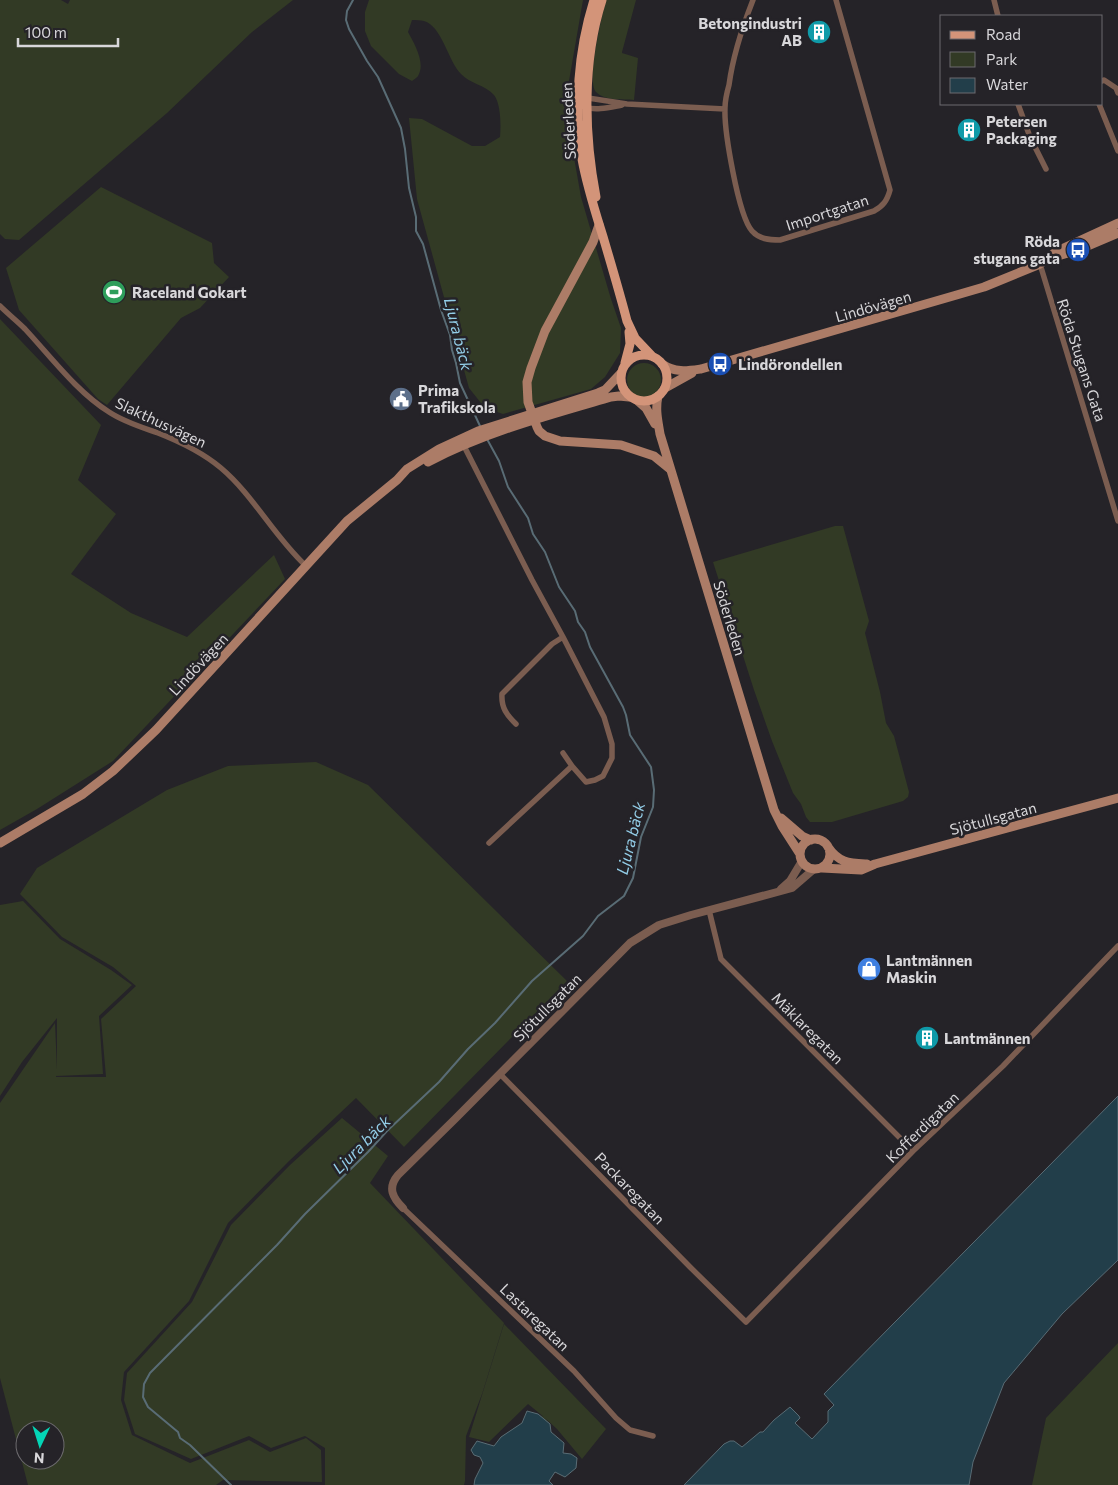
<svg xmlns="http://www.w3.org/2000/svg" width="1118" height="1485" font-family="Commissioner,sans-serif">
  <rect width="100%" height="100%" fill="#252328"/>
  <!-- green -->
  <path fill="#323a25" fill-rule="evenodd" d="M0,0H61L68,4L70,0H293L252,32L167,113L19,240L5,239L0,234Z
    M369,0H583L569,81L570,135L581,197L611,299L621,328L620,353L605,377L591,389L503,414L485,408L469,388L417,199L409,118L422,119L472,146H485L500,137C501,126 501,104 494,95C485,85 469,83 461,74C448,61 442,26 424,21C421,20 416,20 412,20L408,32C414,43 426,63 418,76C417,78 414,79 412,81L399,74L371,46L365,31V12Z
    M606,0H636L622,52V53L638,58L634,100C623,99 605,101 596,92C586,81 602,16 606,0Z
    M101,187L212,243L214,263L229,277L200,308L181,318L107,405L98,399L19,310L6,268Z
    M0,319L101,425L78,480L116,514L71,574L131,613L187,637L274,555L285,579L113,761L37,809L0,830Z
    M627 380a17 17 0 1 1 34 0a17 17 0 1 1-34 0Z
    M835,526H843L869,621L865,633L880,692L886,723L894,736L909,792L908,797L903,801L832,822H810L806,817L801,804L793,793L772,741L754,690L713,562Z
    M316,762L368,785L567,981L404,1147L356,1098L289,1161L228,1223L189,1301L124,1372L121,1400L132,1435L190,1463L249,1440L270,1452L306,1438L321,1450L322,1482L223,1480L216,1485H28L0,1378V1103L55,1023L57,1070V1018L22,1062L0,1096V905L23,901L60,939L111,970L132,985L99,1016L103,1074L56,1076V1077H106L101,1019L136,986L113,967L62,937L20,894L37,868L167,790L228,766ZM25,1430H55V1460H25Z
    M342,1118L388,1156L370,1183L504,1323L482,1394L466,1436L465,1481L464,1485H325V1448L305,1436L271,1448L249,1436L191,1459L135,1434L124,1400L127,1373L192,1302L231,1225L290,1165Z
    M504,1324L606,1429L582,1459L557,1429L545,1418L550,1424L551,1432L564,1443L563,1453L571,1454L577,1458L576,1468L565,1477L555,1472L474,1485L475,1479L483,1463L480,1457L474,1455L471,1450L477,1441L494,1446L501,1437L522,1423L527,1411L538,1414L544,1417L528,1404L489,1442L469,1437Z
    M1118,1343V1485H1032L1046,1418Z"/>
  <!-- water -->
  <path fill="#223e4a" stroke="#596c75" d="M1118,1096V1260L1062,1314L1004,1383L973,1462L969,1485H684L724,1444L730,1441H734L742,1447L760,1432H763L774,1420L790,1407L799,1416L800,1418L795,1423L812,1439L828,1422V1411L834,1405L824,1394Z
    M527,1411L538,1414L550,1424L551,1432L564,1443L563,1453L571,1454L577,1458L576,1468L565,1477L555,1472L549,1481L553,1485H474L475,1479L483,1463L480,1457L474,1455L471,1450L477,1441L494,1446L501,1437L522,1423Z"/>
  <g fill="none" stroke-linecap="round" stroke-linejoin="round">
    <!-- stream -->
    <path stroke="#596c75" stroke-width="2" d="M353,0L347,11L346,20L349,29L367,61L378,77L401,128L405,149L409,188L416,217V231L423,244L441,310L450,335L452,350L456,363L460,383L480,426
      M231,1485L190,1445L180,1438L178,1432L148,1407L143,1397L144,1384L150,1373L277,1245L305,1214L368,1152L387,1131L439,1082L468,1049L495,1023L532,981L583,936L598,916L624,896L633,878L641,837L653,807L654,790L651,767L630,735L626,715L623,707L590,647L585,632L578,622L575,611L559,587L545,552L533,534L528,518L508,487L499,461L487,439"/>
    <!-- minor -->
    <path stroke="#7b5d50" stroke-width="5.5" d="M753,0C742,28 733,55 729,85C727,92 725,100 725,108C724,130 738,215 752,231C759,239 769,240 780,240L874,211C883,206 887,201 890,190L836,0
      M994,0L998,16
      M1102,81L1104,80L1116,88L1118,93
      M578,104L588,98L627,104L725,109
      M1018,104L1030,137L1046,169
      M1099,104L1118,151
      M585,107C596,111 611,107 622,105
      M1040,264L1118,521
      M0,306C8,314 17,321 25,329C51,357 77,392 109,412C124,422 141,427 158,433C181,442 202,452 221,468C253,495 274,536 305,565
      M464,446L532,580L563,637L552,644L502,694C501,708 507,715 516,724
      M563,753L572,766L586,782L595,780L603,776L612,758V744L604,717L563,637
      M489,843L572,766
      M709,910L721,959L913,1151
      M500,1074L691,1268L746,1322L913,1151L1003,1066L1118,946
      M403,1208L574,1371L616,1418L630,1430L653,1436"/>
    <!-- tertiary -->
    <path stroke="#7b5d50" stroke-width="8" d="M781,889L790,881L802,861
      M403,1208C393,1198 387,1188 398,1175L455,1119L630,943L659,925L691,915L792,888L814,869"/>
    <!-- secondary -->
    <path stroke="#ac7c67" stroke-width="9" d="M599,225L593,242L545,331L531,368L527,382L528,402L537,427L539,431L545,436L560,441L621,445L654,456L670,469
      M1048,259L1078,250L1118,233
      M662,364C675,373 687,371 701,369L960,294L984,287L1040,264L1048,259L1055,252L1118,223
      M665,388L692,373
      M658,396C655,410 658,421 660,434L774,810L782,826L800,854
      M638,401L646,408L655,424
      M428,462C485,432 549,415 611,397L619,396L629,397
      M781,818L802,836L811,840
      M800 854a15 15 0 1 1 30 0a15 15 0 1 1-30 0Z
      M0,843L83,794L113,771L156,730L347,521L397,480L407,469L439,449L478,431L598,393L605,390L621,373
      M828,847C839,863 849,863 867,864
      M822,868L861,870L875,864L1118,798"/>
    <!-- primary -->
    <path stroke="#d39479" stroke-width="9" d="M594,0C578,51 574,107 582,159C587,187 596,214 604,240C612,267 620,294 627,321L635,338L653,357
      M596,197C584,134 582,62 602,0
      M621 378a23 23 0 1 1 46 0a23 23 0 1 1-46 0Z
      M625,363L630,344L629,332"/>
  </g>
  <!-- icons -->
  <defs>
    <g id="building-disc" transform="scale(1.25)"><circle r="9.5" fill="#0f9aa8" stroke="#252328"/><path d="M-4-6H4V6H1V3H-1V6H-4ZM-2.5-4.3h1.7v1.8h-1.7ZM.8-4.3h1.7v1.8H.8ZM-2.5-1h1.7V.8h-1.7ZM.8-1h1.7V.8H.8Z" fill="#fff"/></g>
    <g id="bus-disc" transform="scale(1.25)"><circle r="9.5" fill="#1a4fb4" stroke="#252328"/><path d="M-5-6H5V4H4V6H2V4H-2V6H-4V4H-5ZM-3.5-4V0h7V-4ZM-3.5 1.2v1.5H-2V1.2ZM2 1.2v1.5H3.5V1.2Z" fill="#fff"/></g>
    <g id="stadium-disc" transform="scale(1.25)"><circle r="9.5" fill="#2e9e5b" stroke="#252328"/><path d="M0-5a6.5 5 0 1 0 0 10a6.5 5 0 1 0 0-10ZM-3.5-1.8h7v3.6h-7Z" fill="#fff"/></g>
    <g id="civic-disc" transform="scale(1.25)"><circle r="9.5" fill="#5c6f8a" stroke="#252328"/><path d="M-.6-6.5H3V-4.5H.6V-3L4-1V1h2V6H-6V1h2V-1L-.6-3ZM-1.2 2.5V6h2.4V2.5Z" fill="#fff"/></g>
    <g id="shop-disc" transform="scale(1.25)"><circle r="9.5" fill="#3f7fe0" stroke="#252328"/><path d="M-5-2.5h2.3a2.7 3.5 0 0 1 5.4 0H5L5.5 6h-11ZM-1.5-2.5h3a1.5 2.3 0 0 0-3 0Z" fill="#fff"/></g>
  </defs>
  <g fill-rule="evenodd">
    <use href="#building-disc" x="819" y="32"/>
    <use href="#building-disc" x="969" y="130"/>
    <use href="#bus-disc" x="1078" y="250"/>
    <use href="#stadium-disc" x="114" y="292"/>
    <use href="#bus-disc" x="720" y="364"/>
    <use href="#civic-disc" x="401" y="399"/>
    <use href="#shop-disc" x="869" y="969"/>
    <use href="#building-disc" x="927" y="1038"/>
  </g>
  <g text-anchor="middle" dominant-baseline="central" stroke-width="5" stroke-linejoin="round" paint-order="stroke">
    <!-- poi labels -->
    <g font-size="15" font-weight="bold" fill="#d8d7da" stroke="#252328" text-anchor="start">
      <text x="802" y="23" text-anchor="end">Betongindustri<tspan x="802" dy="17">AB</tspan></text>
      <text x="986" y="121">Petersen<tspan x="986" dy="17">Packaging</tspan></text>
      <text x="1060" y="241" text-anchor="end">Röda<tspan x="1060" dy="17">stugans gata</tspan></text>
      <text x="132" y="292">Raceland Gokart</text>
      <text x="738" y="364">Lindörondellen</text>
      <text x="418" y="390">Prima<tspan x="418" dy="17">Trafikskola</tspan></text>
      <text x="886" y="960">Lantmännen<tspan x="886" dy="17">Maskin</tspan></text>
      <text x="944" y="1038">Lantmännen</text>
    </g>
    <!-- street labels -->
    <g font-size="15" fill="#d8d7da" stroke="#252328">
      <text transform="translate(568 121) rotate(-93)">Söderleden</text>
      <text transform="translate(827 212) rotate(-18)">Importgatan</text>
      <text transform="translate(873 306) rotate(-16)">Lindövägen</text>
      <text transform="translate(1082 360) rotate(72)">Röda Stugans Gata</text>
      <text transform="translate(161 422) rotate(25)">Slakthusvägen</text>
      <text transform="translate(730 618) rotate(73)">Söderleden</text>
      <text transform="translate(198 664) rotate(-47)">Lindövägen</text>
      <text transform="translate(993 818) rotate(-15)">Sjötullsgatan</text>
      <text transform="translate(547 1007) rotate(-45)">Sjötullsgatan</text>
      <text transform="translate(808 1028) rotate(45)">Mäklaregatan</text>
      <text transform="translate(922 1127) rotate(-44)">Kofferdigatan</text>
      <text transform="translate(630 1188) rotate(46)">Packaregatan</text>
      <text transform="translate(535 1317) rotate(44)">Lastaregatan</text>
    </g>
    <!-- water labels -->
    <g font-size="16" font-style="italic" fill="#93cde7" stroke="#252328">
      <text transform="translate(459 334) rotate(76)">Ljura bäck</text>
      <text transform="translate(630 838) rotate(-76)">Ljura bäck</text>
      <text transform="translate(361 1144) rotate(-45)">Ljura bäck</text>
    </g>
  </g>
  <!-- legend -->
  <rect x="940" y="15" width="162" height="90" fill="#252328" stroke="#6d6b6f"/>
  <rect x="950" y="31" width="25" height="8" fill="#d39479" stroke="#6d6b6f"/>
  <text x="986" y="40" font-size="15" fill="#d8d7da">Road</text>
  <rect x="950" y="52" width="25" height="15" fill="#323a25" stroke="#6d6b6f"/>
  <text x="986" y="65" font-size="15" fill="#d8d7da">Park</text>
  <rect x="950" y="78" width="25" height="15" fill="#223e4a" stroke="#6d6b6f"/>
  <text x="986" y="90" font-size="15" fill="#d8d7da">Water</text>
  <!-- north arrow -->
  <g transform="translate(40 1445) rotate(184)"><circle r="24" fill="#252328" stroke="#6d6b6f"/>
  <path d="M0-4L9 19L0 12L-9 19Z" fill="#04d5b6"/>
  <text y="-8" font-size="14" font-weight="bold" text-anchor="middle" fill="#d8d7da">N</text>
  </g>
  <!-- scale -->
  <path d="M18 38v8h100v-8" fill="none" stroke="#d8d7da" stroke-width="2.5"/>
  <text x="25" y="38" font-size="15" fill="#d8d7da" stroke="#252328" stroke-width="4" paint-order="stroke">100 m</text>
</svg>
